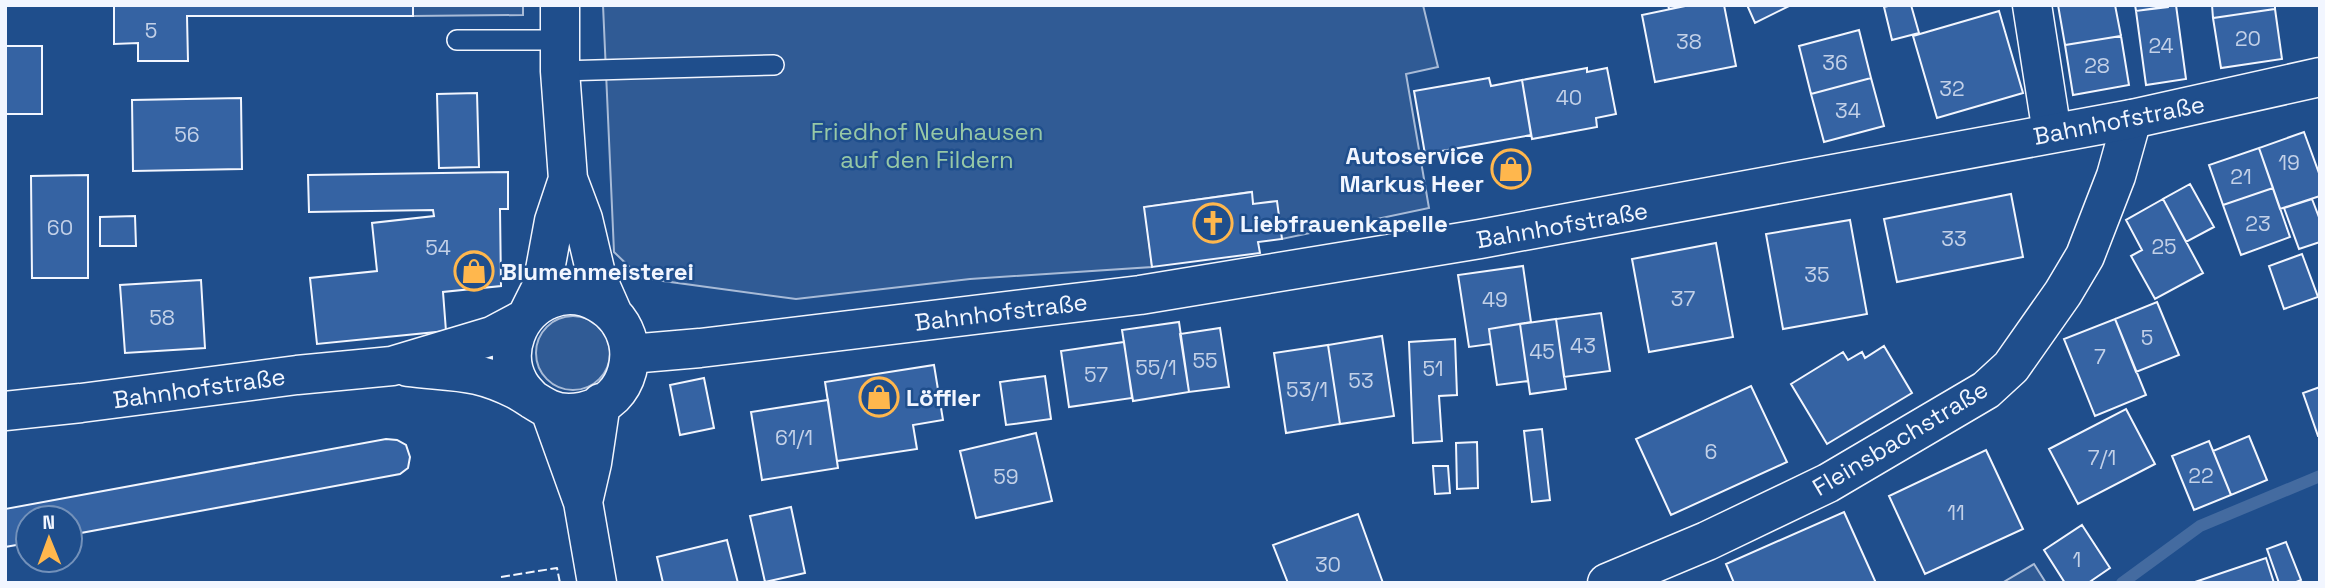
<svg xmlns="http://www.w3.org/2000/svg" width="2325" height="588" font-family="'Space Grotesk',sans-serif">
  <rect width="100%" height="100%" fill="#1f4e8c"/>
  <!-- built -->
  <path fill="#305b95" stroke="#a8bbd7" stroke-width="2" d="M413,5H523V15L413,16Z
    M603,5H1423L1438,67L1406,74L1429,208L1282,239L1253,204L1251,192L1145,207L1152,267L970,279L796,299L641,278L614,252Z
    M536 353a37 37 0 1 1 74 0a37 37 0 1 1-74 0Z
    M2034,564L2046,583H2002Z"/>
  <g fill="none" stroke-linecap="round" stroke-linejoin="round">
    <!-- stream -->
    <path stroke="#446ba0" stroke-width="12" d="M2122,583L2200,526L2320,476"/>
  </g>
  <!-- building -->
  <path fill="#3563a3" stroke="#f2f6ff" stroke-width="2" d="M114,5H413V16H187L188,61H138V43L114,44Z
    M1668,5H1690L1669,9Z
    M1690,5H1724L1736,66L1655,82L1642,15Z
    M1747,5H1791L1755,23Z
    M1892,5H1911L1919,33L1892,40L1884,7Z
    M2058,5H2115L2121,36L2065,45Z
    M2135,5H2168V7L2136,11Z
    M2176,5L2186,79L2146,85L2136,11Z
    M2212,5H2275V9L2213,18Z
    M2275,9L2282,59L2221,68L2213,18Z
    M1999,11L2023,93L1937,118L1913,36Z
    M1859,30L1871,78L1811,94L1799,46Z
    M2121,36L2129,85L2073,95L2065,45Z
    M5,46H42V114H5Z
    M1587,68V72L1607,68L1616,114L1596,118L1597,127L1532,139L1522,80Z
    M1489,78L1491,86L1522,80L1531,135L1425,154L1414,91Z
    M1871,78L1884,126L1824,142L1811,94Z
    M477,93L479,167L439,168L437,94Z
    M241,98L242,169L133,171L132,100Z
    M2304,132L2320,176V196L2280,209L2259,148Z
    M2259,148L2273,188L2223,205L2209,165Z
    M508,172V209H500L501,286L443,292L446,331L317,344L310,278L377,271L372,223L434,216L433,210L309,212L308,175Z
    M88,175V278H32L31,176Z
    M2190,184L2214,227L2186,242L2163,199Z
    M2273,188L2290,237L2241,255L2223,205Z
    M1252,192L1253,204L1277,201L1282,239L1258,242L1260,253L1152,267L1144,207Z
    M2011,194L2023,257L1897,282L1884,219Z
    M2163,199L2203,273L2155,299L2131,256L2142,250L2126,220Z
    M2312,199L2320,220V242L2299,249L2284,208Z
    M135,216L136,246H100V217Z
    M1850,220L1867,314L1783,329L1766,234Z
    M1716,243L1733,337L1649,352L1632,259Z
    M2302,254L2318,297L2284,309L2269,266Z
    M1523,266L1531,322L1489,329L1491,344L1469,347L1458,275Z
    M201,280L205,348L125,353L120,285Z
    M2157,302L2179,355L2136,372L2115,319Z
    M1601,313L1610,371L1564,377L1556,319Z
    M1556,319L1566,389L1530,394L1520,324Z
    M2115,319L2146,395L2095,416L2064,339Z
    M1179,322L1189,392L1133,401L1122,330Z
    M1520,324L1528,381L1497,385L1489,329Z
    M1220,328L1229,387L1189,392L1180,334Z
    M1382,336L1394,416L1340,424L1328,345Z
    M1455,339L1457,395L1439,396L1442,441L1413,443L1409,342Z
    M1124,342L1132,398L1069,407L1061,351Z
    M1328,345L1340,424L1286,433L1274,353Z
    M1884,346L1912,393L1827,444L1791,384L1843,352L1848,360L1862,352L1865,358Z
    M934,365L943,420L913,425L917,449L837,461L825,382Z
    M1045,376L1051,419L1006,425L1000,382Z
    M704,378L714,428L680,435L670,385Z
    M1751,386L1787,462L1671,515L1636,439Z
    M2320,387V436H2318L2303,393Z
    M828,400L838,468L762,480L751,412Z
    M2126,409L2155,464L2078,504L2049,449Z
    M1542,429L1550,500L1532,502L1524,431Z
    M1036,433L1052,501L976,518L960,451Z
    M2249,436L2267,480L2231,495L2213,451Z
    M386,439L397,440L406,445L410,457L408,468L400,474L70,535V518H28V543L5,547V509Z
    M2209,441L2231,495L2194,510L2172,456Z
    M1477,442L1478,488L1457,489L1456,443Z
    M1986,450L2023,529L1925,574L1889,496Z
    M1433,466H1448L1450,493L1435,494Z
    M791,507L805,573L765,582L750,516Z
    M1844,512L1876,583H1734L1726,564Z
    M1358,514L1383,583H1288L1273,545Z
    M2082,525L2110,568L2088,583H2065L2044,550Z
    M727,540L738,583H663L657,557Z
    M2286,542L2301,580L2294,583H2279L2267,549Z
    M2266,558L2274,583H2192Z"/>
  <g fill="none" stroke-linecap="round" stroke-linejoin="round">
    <!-- lane casing -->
    <g stroke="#f2f6ff" stroke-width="22">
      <path id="lane" d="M457,40H560
        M560,71L774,65"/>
    </g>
    <!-- street casing -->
    <g stroke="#f2f6ff" stroke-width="41">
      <path id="street" d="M2032,5L2052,133
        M1607,583L1707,541L1828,483L1986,390L2011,367L2063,293L2085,256L2116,176L2132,119"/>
    </g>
    <!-- secondary casing -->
    <g stroke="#f2f6ff" stroke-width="41">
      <path id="secondary" d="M560,5V71L568,179L583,219L597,278L612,312
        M528,314L542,286L554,221L568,179
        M630,354L700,348L1140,295L1480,239L2132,119L2320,77
        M408,367C431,370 455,370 477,375C490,378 505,384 517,390C528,396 538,404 549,409C569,418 598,411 613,396C627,382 632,360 628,342C620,308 583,286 550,299C517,312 502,353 519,383C522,389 528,395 533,400
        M550,410L583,502L597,583
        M5,411L81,403L297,375L392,366L492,336L524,319
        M583,502L592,463L601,403"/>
    </g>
    <!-- lane -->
    <use href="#lane" stroke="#1f4e8c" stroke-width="19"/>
    <!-- street -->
    <use href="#street" stroke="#1f4e8c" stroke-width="38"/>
    <!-- secondary -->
    <use href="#secondary" stroke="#1f4e8c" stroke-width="38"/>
    <!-- fence -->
    <path stroke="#f2f6ff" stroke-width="2" stroke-dasharray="9 3.5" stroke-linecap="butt" d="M501,577L557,568L560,583"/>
  </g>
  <!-- icons -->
  <defs>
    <g id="shop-ring" transform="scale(2.0125)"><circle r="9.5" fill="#1f4e8c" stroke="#ffb74d" stroke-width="1.5"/><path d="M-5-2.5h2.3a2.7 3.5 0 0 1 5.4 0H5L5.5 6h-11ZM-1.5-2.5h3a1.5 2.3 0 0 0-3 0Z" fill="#ffb74d"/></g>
    <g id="church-ring" transform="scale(2.0125)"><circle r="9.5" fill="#1f4e8c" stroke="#ffb74d" stroke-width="1.5"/><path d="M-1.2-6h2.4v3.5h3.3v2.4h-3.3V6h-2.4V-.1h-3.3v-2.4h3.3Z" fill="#ffb74d"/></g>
  </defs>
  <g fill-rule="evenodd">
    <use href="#shop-ring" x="1511" y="169"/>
    <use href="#church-ring" x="1213" y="223"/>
    <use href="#shop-ring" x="474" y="271"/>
    <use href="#shop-ring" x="879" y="397"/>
  </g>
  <g text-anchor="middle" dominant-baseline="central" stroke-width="5" stroke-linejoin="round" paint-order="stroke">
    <!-- number labels -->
    <g font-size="21" fill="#c3d1e8">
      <text x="151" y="30">5</text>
      <text x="2248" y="38">20</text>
      <text x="1689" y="41">38</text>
      <text x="2161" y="45">24</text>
      <text x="1835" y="62">36</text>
      <text x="2097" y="65">28</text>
      <text x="1952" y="88">32</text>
      <text x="1569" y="97">40</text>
      <text x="1848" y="110">34</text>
      <text x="187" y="134">56</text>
      <text x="2289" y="162">19</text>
      <text x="2241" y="176">21</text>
      <text x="2258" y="223">23</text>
      <text x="60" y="227">60</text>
      <text x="1954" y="238">33</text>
      <text x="2164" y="246">25</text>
      <text x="438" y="247">54</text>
      <text x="1817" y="274">35</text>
      <text x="1683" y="298">37</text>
      <text x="1495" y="299">49</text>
      <text x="162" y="317">58</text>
      <text x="2147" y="337">5</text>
      <text x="1583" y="345">43</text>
      <text x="1542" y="351">45</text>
      <text x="2100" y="356">7</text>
      <text x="1205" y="360">55</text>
      <text x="1156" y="367">55/1</text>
      <text x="1433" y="368">51</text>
      <text x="1096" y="374">57</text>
      <text x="1361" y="380">53</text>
      <text x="1307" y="389">53/1</text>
      <text x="794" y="437">61/1</text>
      <text x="1711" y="451">6</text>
      <text x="2102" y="457">7/1</text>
      <text x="2201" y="475">22</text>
      <text x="1006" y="476">59</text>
      <text x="1956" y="512">11</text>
      <text x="2077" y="559">1</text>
      <text x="1328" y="564">30</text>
    </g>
    <!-- street labels -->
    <g font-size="24" fill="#f2f6ff" stroke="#1f4e8c">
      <text transform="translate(2119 120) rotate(-11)">Bahnhofstraße</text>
      <text transform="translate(1562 225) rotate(-10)">Bahnhofstraße</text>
      <text transform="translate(1001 312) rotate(-7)">Bahnhofstraße</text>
      <text transform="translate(199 388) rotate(-8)">Bahnhofstraße</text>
      <text transform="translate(1900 438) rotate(-31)">Fleinsbachstraße</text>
    </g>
    <!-- park labels -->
    <g font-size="24" fill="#97c8a6" stroke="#1f4e8c">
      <text x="927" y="131">Friedhof Neuhausen<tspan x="927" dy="28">auf den Fildern</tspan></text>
    </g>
    <!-- poi labels -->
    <g font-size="24" font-weight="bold" fill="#f2f6ff" stroke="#1f4e8c" text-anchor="start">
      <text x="1484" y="155" text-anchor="end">Autoservice<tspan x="1484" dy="28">Markus Heer</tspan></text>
      <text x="1240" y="223">Liebfrauenkapelle</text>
      <text x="501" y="271">Blumenmeisterei</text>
      <text x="906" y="397">Löffler</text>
    </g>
  </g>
  <!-- border -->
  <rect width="2325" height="588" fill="none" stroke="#f2f6ff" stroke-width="14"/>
  <!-- north arrow -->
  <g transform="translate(49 539) rotate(359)"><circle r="33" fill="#1f4e8c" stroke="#7391ba" stroke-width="2"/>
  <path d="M0-5L12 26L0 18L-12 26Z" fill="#ffb74d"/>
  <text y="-10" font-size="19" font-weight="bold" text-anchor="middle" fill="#f2f6ff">N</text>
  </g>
</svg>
